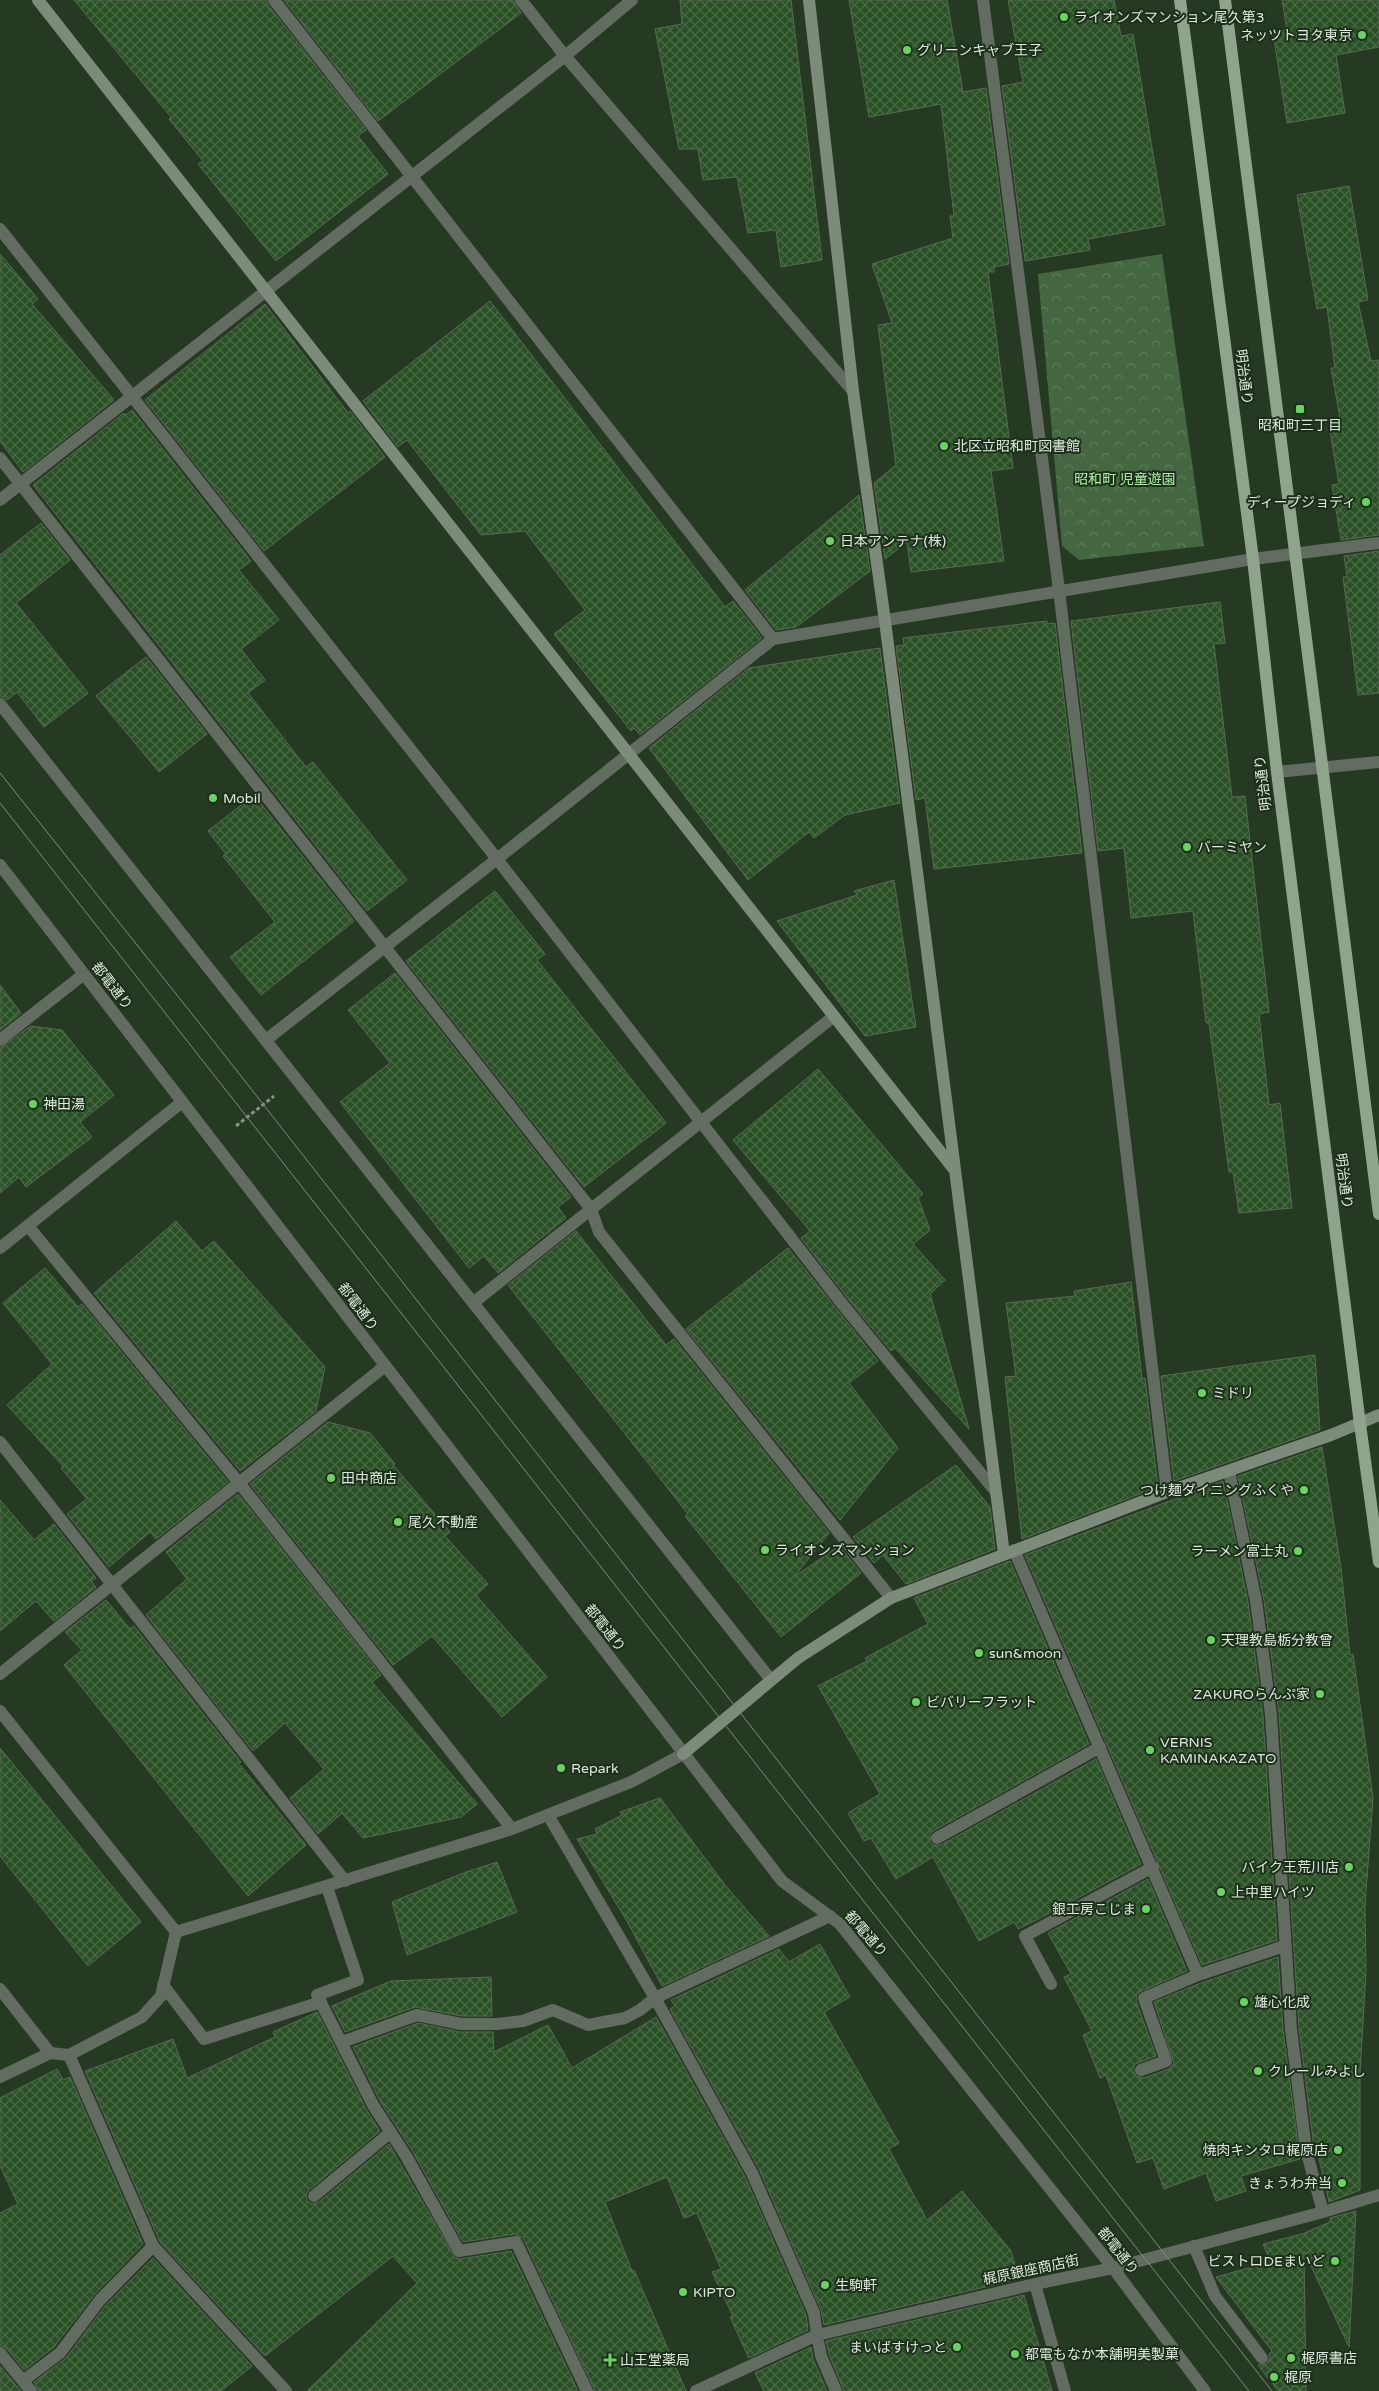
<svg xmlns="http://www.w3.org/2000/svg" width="1379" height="2391" font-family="'Varela Round','Noto Sans JP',sans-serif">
  <defs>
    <pattern id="park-crowns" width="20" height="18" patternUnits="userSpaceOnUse" patternTransform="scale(1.25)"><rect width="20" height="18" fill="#446640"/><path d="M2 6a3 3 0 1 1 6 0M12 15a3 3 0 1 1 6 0" fill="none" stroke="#5f7c5b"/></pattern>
    <pattern id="building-cross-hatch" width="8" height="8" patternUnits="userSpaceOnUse" patternTransform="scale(1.25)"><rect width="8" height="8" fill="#295125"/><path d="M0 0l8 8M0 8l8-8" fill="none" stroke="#486a44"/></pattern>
  </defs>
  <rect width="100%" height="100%" fill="#263923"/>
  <!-- park -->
  <path fill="url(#park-crowns)" d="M1162,254L1204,546L1079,560L1062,546L1038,274Z"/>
  <!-- building -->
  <path fill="url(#building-cross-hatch)" stroke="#566b53" d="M74,0H266L268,5L366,130L358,136L388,174L276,261L198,164L203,161L169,119L171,117Z
    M284,0H513L521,13L378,121Z
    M680,0H791L822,260L781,267L776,230L748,233L737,177L703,180L698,149H679L655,29L682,24Z
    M849,0H947L963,92L986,88L1009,264L994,267V272H988L1013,468L991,471L1004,561L911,572L907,542L885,559L874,483L896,465L878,325L892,323L872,264L953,238L950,216H954L941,104L869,117Z
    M1008,0H1114L1121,36L1133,34L1165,225L1088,239L1090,250L1025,261L1002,86L1023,82Z
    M1282,0H1379V47L1336,55L1345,113L1287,123L1273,32L1287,30Z
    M1349,186L1368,300L1358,302L1371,361L1379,360V535L1341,540L1332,485L1339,484L1330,431L1342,429L1331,368H1335L1327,307L1317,309L1297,195Z
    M0,254L38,299L32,304L114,400L23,472L0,441Z
    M490,301L725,607L733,601L762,638L640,735L634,728L631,731L554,634L585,610L525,531L481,535L407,440L398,447L363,401Z
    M265,304L348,413L350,411L385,457L264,551L145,400Z
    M132,410L251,561L239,570L279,620L241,649L265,680L248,693L306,767L313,762L407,880L367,911L33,485L124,413L126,415Z
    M859,495L870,571L796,627L776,630L745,590Z
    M41,523L70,560L16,603L88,693L44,727L17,692L7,700L0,696V555Z
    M1379,551V693L1358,695L1343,577H1347L1344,556Z
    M1220,602L1225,643L1214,644L1232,797L1245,796L1269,1012L1259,1014L1269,1105L1280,1103L1292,1208L1239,1213L1233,1172H1229L1209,1023H1206L1193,911L1131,918L1124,848L1098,851L1071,621Z
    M1047,621V624L1055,623L1082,853L934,869L925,798L916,800L896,646L904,645L903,638Z
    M880,648L900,803L845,815L814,838L809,832L748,880L649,748L749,668Z
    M146,657L207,734L159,772L96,696Z
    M254,795L354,921L261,995L230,957L275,922L223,856L226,854L208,831Z
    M894,880L916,1027L865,1036L777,921L857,895L854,891Z
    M495,891L545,954L537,960L666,1123L584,1187L406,961Z
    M395,973L571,1197L558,1207L566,1218L498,1273L484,1256L469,1268L340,1102L390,1063L348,1010Z
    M0,985L21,1013L0,1030Z
    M31,1026L62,1030L114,1095L80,1122L92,1137L26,1187L19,1177L0,1193V1048Z
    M818,1069L923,1194L918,1198L930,1230L913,1244L945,1280L930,1294L969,1429L895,1348L891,1351L849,1300L801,1238L810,1231L733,1140Z
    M176,1221L202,1251L214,1241L325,1367L316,1411L240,1471L94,1293Z
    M576,1231L666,1345L674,1339L829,1533L794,1577L839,1546L861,1573L781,1637L685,1516L688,1514L508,1285Z
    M788,1248L878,1361L849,1383L898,1448L840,1520L686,1329Z
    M45,1268L78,1307L82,1304L228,1482L156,1539L150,1532L109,1567L67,1514L87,1499L61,1468L63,1466L7,1405L52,1364L3,1303Z
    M1131,1282L1142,1379L1145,1378L1158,1487L1022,1539L1005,1377L1016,1376L1006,1303L1075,1296L1074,1291Z
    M1315,1355L1320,1430L1174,1481L1161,1376Z
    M328,1422L370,1433L395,1464L393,1465L450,1532L445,1536L488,1584L476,1595L547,1677L502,1717L432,1636L393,1665L250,1484Z
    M1322,1447L1341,1568L1350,1655L1353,1654L1373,1798L1365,1905L1366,1974L1360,2072V2190L1329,2202L1318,2154L1316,2155L1314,2148L1299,2028L1279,1714L1264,1600L1238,1476Z
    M956,1465L990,1507L995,1549L906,1584L883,1555L874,1563L853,1537Z
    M1223,1481L1248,1602L1263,1716L1277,1940L1202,1965L1025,1555Z
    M238,1494L381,1675L372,1682L477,1804L461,1817L363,1838L342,1813L318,1834L290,1798L324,1769L285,1723L253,1751L146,1615L187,1579L166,1552Z
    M0,1500L34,1540L54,1524L96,1578L91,1581L96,1587L54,1621L36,1601L0,1631Z
    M1010,1561L1089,1744L933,1831L930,1834V1842L933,1845H941L1096,1759L1141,1864L1040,1918L1018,1929L1014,1922L979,1941L933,1857L896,1879L871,1838L864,1841L848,1813L880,1794L818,1686L867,1661L865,1658L928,1624L914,1598Z
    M106,1600L130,1629L134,1626L241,1762L239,1764L306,1845L248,1896L64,1665L82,1650L65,1632Z
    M0,1748L141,1922L88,1966L0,1856Z
    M660,1798L725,1885L769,1936L662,1986L628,1923L577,1839L597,1834L595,1829L622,1815L620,1812Z
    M497,1862L517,1912L407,1955L392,1902L466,1872Z
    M1148,1879L1187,1971L1137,1993L1136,2001L1156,2056L1135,2064L1133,2069L1136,2076L1144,2078L1169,2069L1174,2063L1154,2002L1201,1983L1278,1957L1283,2030L1300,2159L1241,2176L1246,2191L1216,2201L1206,2173L1164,2189L1153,2158L1137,2163L1106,2075L1100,2078L1083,2035L1092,2031L1064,1977L1071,1974L1048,1933Z
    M820,1944L850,1997L824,2012L899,2143L889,2149L927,2220L962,2191L1011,2251L1019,2279L824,2325L821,2310L759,2169L670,2009L675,2006L671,2000L779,1949L789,1962Z
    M491,1977L492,2016H462L415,2007L345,2032L332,2006L391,1981Z
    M317,2012L366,2109L380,2131L309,2190L306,2194L307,2201L312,2204L319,2202L389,2144L455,2258L460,2259L511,2251L578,2391H307L417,2283L393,2256L265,2356L160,2242L85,2071L173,2039L187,2078L275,2037L273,2032Z
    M656,2017L745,2177L806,2315L808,2330L749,2358L730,2317L733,2316L712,2272L721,2269L697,2213L684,2218L667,2177L605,2202L632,2271L634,2270L686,2391H595L523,2238L515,2234L463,2242L413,2152L380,2101L353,2047L418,2023L460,2032H493L494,2052L548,2025L572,2068Z
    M57,2069L63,2080L70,2077L143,2244L94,2295L54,2347L24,2370L6,2348L0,2345V2213L18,2204L0,2166V2098Z
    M1356,2211L1349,2347L1304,2251L1306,2391H1278L1258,2365L1267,2364L1270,2357L1269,2354L1272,2351L1216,2277L1271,2262L1263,2244L1302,2234L1330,2222V2218Z
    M153,2258L252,2366L221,2391H39L34,2382L66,2358L106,2305Z
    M1024,2295L1052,2391H844L829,2354L826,2341Z
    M811,2347L813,2359L827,2391H764L755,2373Z
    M0,2366L21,2391H0Z"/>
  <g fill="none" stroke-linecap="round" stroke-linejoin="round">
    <!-- path -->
    <path stroke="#859583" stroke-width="3" stroke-dasharray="4 2.5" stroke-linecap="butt" d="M236,1126L274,1096"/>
    <!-- lane -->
    <path stroke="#626c61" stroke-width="12" d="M1229,1471L1256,1601L1271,1715L1291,2029L1306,2150L1323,2212
      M1014,1550L1198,1975
      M548,1815L655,1998L752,2173L814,2313L817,2335
      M937,1838L1100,1747
      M327,1887L358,1980L317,1995L373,2105L406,2156L459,2251L516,2242L587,2391
      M1051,1984L1025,1936L1153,1867
      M163,1985L204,2039L321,2002
      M342,2042L417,2015L461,2024H497L523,2021L553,2010L588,2025L625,2018L640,2010L655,1998L830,1916
      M69,2055L153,2246L286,2391
      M1141,2070L1166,2061L1144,1998L1198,1975L1284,1946
      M0,2077L50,2053L69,2055L142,2017L161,1996L176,1932
      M314,2196L391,2132
      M1194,2246L1215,2296L1262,2358
      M1035,2284L1065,2391
      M0,2353L31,2391
      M24,2380L60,2353L100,2300L153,2246"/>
    <!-- street -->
    <path stroke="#626c61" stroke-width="12" d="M274,0L773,639
      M521,0L565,56L853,391
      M983,0L1059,590L1167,1492
      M0,229L497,859L843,1305L996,1492
      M0,458L591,1209L599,1232L891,1598
      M0,500L565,56L632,0
      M0,704L771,1680
      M1277,772L1379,762
      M0,865L782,1881L840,1924L1113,2268L1205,2391
      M0,1040L84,974
      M266,1040L497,859L773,639L1253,559L1379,543
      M28,1226L240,1484L512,1829
      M0,1248L182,1102
      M473,1303L833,1017
      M0,1442L345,1881
      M0,1674L385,1366
      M0,1711L176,1932L512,1829L631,1782L683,1754
      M0,1989L50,2053
      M817,2335L821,2356L836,2391
      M696,2391L817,2335L1035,2284L1113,2268L1323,2212L1379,2195"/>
    <!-- secondary -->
    <path stroke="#7c8b7a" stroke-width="12" d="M38,0L953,1168
      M809,0L853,391L885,621L1004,1554
      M683,1754L798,1658L891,1598L1167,1492L1331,1435L1379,1415"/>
    <!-- primary -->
    <path stroke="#8fa38d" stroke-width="12" d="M1180,0L1253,559L1277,772L1360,1424L1379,1562
      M1225,0L1379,1214"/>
    <!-- tram -->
    <path stroke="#7d8d7b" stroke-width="1" d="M0,773L208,1034L1272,2391
      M0,803L1249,2391"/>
  </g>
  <!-- markers -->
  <g fill="#6bd362" stroke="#1c2f1a" stroke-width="2">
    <circle cx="1064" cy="17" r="5"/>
    <circle cx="1362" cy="35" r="5"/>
    <circle cx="907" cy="50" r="5"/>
    <rect x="1295" y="404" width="10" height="10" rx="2.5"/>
    <circle cx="944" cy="446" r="5"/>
    <circle cx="1366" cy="502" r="5"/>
    <circle cx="830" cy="541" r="5"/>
    <circle cx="213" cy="798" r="5"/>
    <circle cx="1187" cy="847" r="5"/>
    <circle cx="33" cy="1104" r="5"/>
    <circle cx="1202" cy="1393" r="5"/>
    <circle cx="331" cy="1478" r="5"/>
    <circle cx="1304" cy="1490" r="5"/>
    <circle cx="398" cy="1522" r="5"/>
    <circle cx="765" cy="1550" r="5"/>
    <circle cx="1298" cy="1551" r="5"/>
    <circle cx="1211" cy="1640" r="5"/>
    <circle cx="979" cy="1653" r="5"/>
    <circle cx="1320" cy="1694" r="5"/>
    <circle cx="916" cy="1702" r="5"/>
    <circle cx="1150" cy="1750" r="5"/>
    <circle cx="561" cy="1768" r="5"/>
    <circle cx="1349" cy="1867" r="5"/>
    <circle cx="1221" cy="1892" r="5"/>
    <circle cx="1146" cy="1909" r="5"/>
    <circle cx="1244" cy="2002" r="5"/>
    <circle cx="1258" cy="2071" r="5"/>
    <circle cx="1338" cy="2150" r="5"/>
    <circle cx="1342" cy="2183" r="5"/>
    <circle cx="1335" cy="2261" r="5"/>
    <circle cx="825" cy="2285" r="5"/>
    <circle cx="683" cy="2292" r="5"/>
    <circle cx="957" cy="2347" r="5"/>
    <circle cx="1015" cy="2354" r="5"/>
    <circle cx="1291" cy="2358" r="5"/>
    <path d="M607.5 2352.5h5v5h5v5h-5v5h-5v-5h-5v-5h5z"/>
    <circle cx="1274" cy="2377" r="5"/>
  </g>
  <g text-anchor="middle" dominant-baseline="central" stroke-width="4" stroke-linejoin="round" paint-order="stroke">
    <!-- poi labels -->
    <g font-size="14" fill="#dde9dc" stroke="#1c2f1a" text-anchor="start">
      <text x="1074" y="17">ライオンズマンション尾久第3</text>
      <text x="1352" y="35" text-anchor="end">ネッツトヨタ東京</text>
      <text x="917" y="50">グリーンキャブ王子</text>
      <text x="1300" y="425" text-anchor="middle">昭和町三丁目</text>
      <text x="954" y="446">北区立昭和町図書館</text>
      <text x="1356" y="502" text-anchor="end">ディープジョディ</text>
      <text x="840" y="541">日本アンテナ(株)</text>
      <text x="223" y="798">Mobil</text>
      <text x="1197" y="847">バーミヤン</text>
      <text x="43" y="1104">神田湯</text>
      <text x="1212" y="1393">ミドリ</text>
      <text x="341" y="1478">田中商店</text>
      <text x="1294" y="1490" text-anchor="end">つけ麺ダイニングふくや</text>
      <text x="408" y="1522">尾久不動産</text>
      <text x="775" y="1550">ライオンズマンション</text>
      <text x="1288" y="1551" text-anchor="end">ラーメン富士丸</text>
      <text x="1221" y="1640">天理教島栃分教曾</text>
      <text x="989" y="1653">sun&amp;moon</text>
      <text x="1310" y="1694" text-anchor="end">ZAKUROらんぷ家</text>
      <text x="926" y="1702">ビバリーフラット</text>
      <text x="1160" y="1742">VERNIS<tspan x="1160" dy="16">KAMINAKAZATO</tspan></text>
      <text x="571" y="1768">Repark</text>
      <text x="1339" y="1867" text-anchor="end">バイク王荒川店</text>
      <text x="1231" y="1892">上中里ハイツ</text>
      <text x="1136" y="1909" text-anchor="end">銀工房こじま</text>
      <text x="1254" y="2002">雄心化成</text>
      <text x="1268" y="2071">クレールみよし</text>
      <text x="1328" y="2150" text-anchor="end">焼肉キンタロ梶原店</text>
      <text x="1332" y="2183" text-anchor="end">きょうわ弁当</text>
      <text x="1325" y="2261" text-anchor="end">ビストロDEまいど</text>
      <text x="835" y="2285">生駒軒</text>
      <text x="693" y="2292">KIPTO</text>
      <text x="947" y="2347" text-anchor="end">まいばすけっと</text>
      <text x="1025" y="2354">都電もなか本舗明美製菓</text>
      <text x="1301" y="2358">梶原書店</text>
      <text x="620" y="2360">山王堂薬局</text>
      <text x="1284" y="2377">梶原</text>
    </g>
    <!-- street labels -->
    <g font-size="14" fill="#dde9dc" stroke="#1c2f1a">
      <text transform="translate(1244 377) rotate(83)">明治通り</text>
      <text transform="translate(1263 783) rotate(-97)">明治通り</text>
      <text transform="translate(112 986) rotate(52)">都電通り</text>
      <text transform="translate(1344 1181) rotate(83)">明治通り</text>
      <text transform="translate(358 1307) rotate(53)">都電通り</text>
      <text transform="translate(605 1628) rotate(52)">都電通り</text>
      <text transform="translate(866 1934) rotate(49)">都電通り</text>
      <text transform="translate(1118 2251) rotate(52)">都電通り</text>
      <text transform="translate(1031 2270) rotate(-12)">梶原銀座商店街</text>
    </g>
    <!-- park labels -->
    <g font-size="14" fill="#b1f0aa" stroke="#1c2f1a">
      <text x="1125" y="479">昭和町 児童遊園</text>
    </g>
  </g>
</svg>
